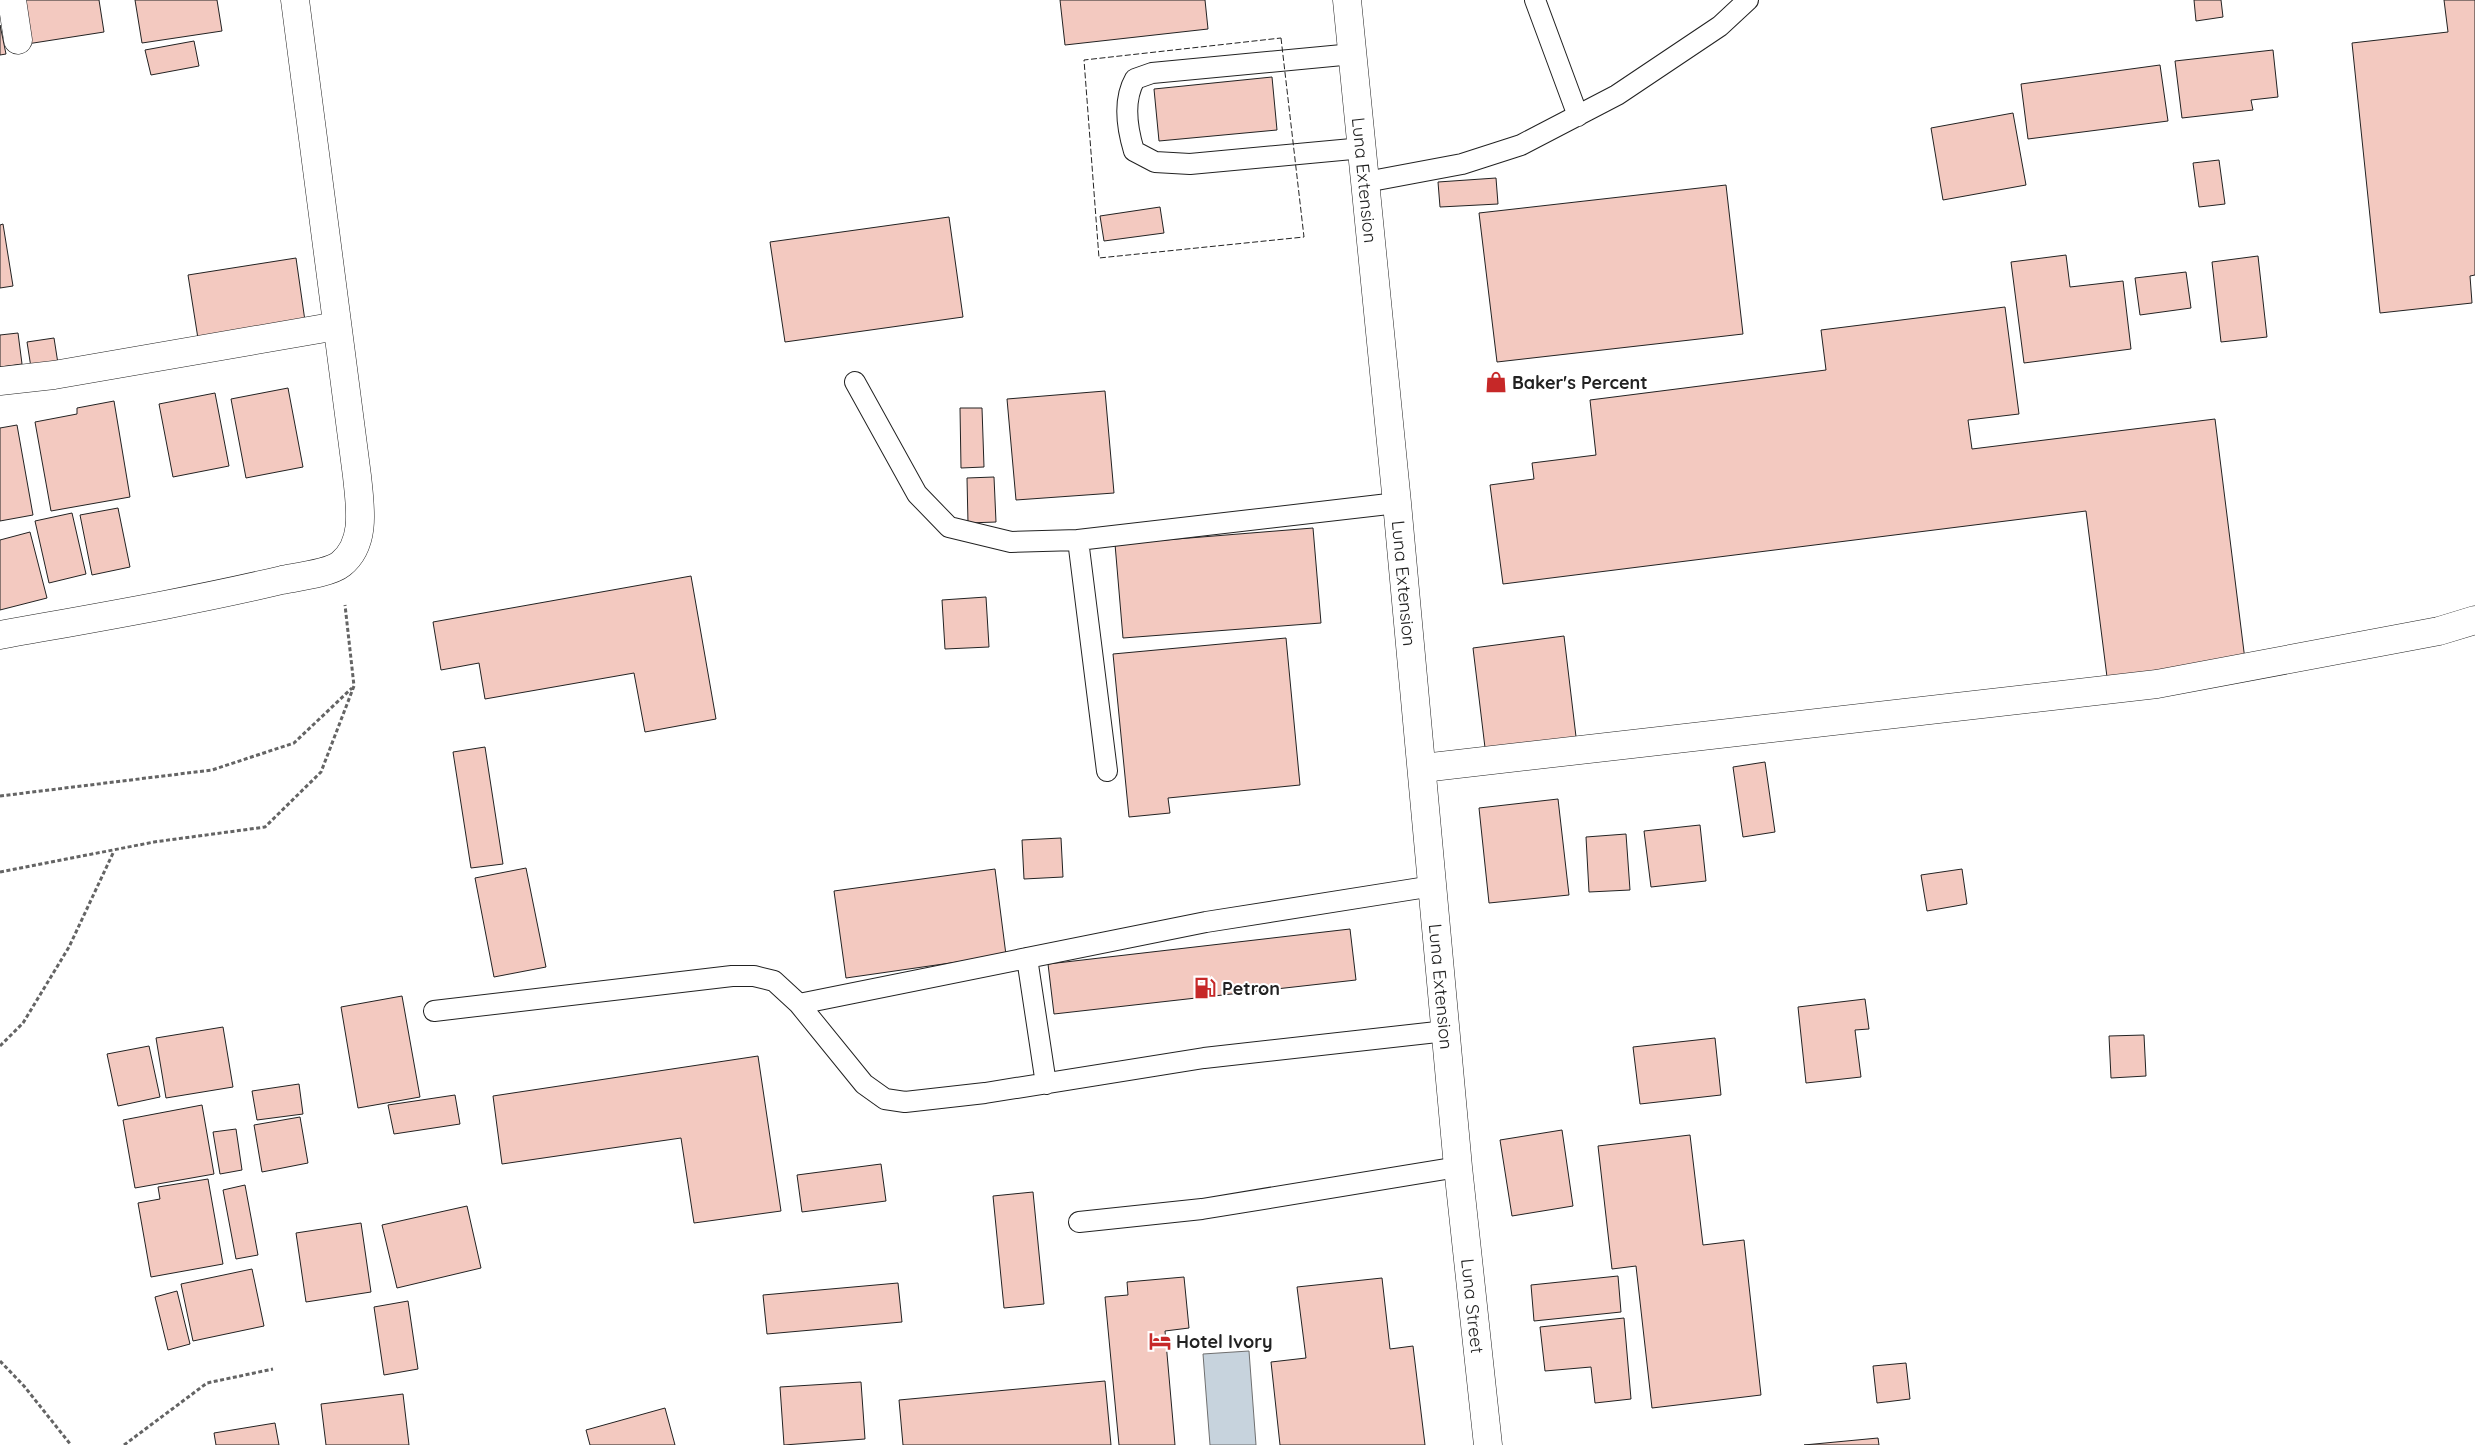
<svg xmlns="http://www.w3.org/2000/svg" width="2475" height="1445" font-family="Quicksand,sans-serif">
  <rect width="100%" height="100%" fill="#fff"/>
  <!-- water -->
  <path fill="#c7d3dd" stroke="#6f6f6f" d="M1249,1351L1256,1445H1210L1203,1354Z"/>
  <!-- building -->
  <path fill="#f3c9c0" stroke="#222" d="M19,0H99L104,32L27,44Z
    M135,0H217L222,31L142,43Z
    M1060,0H1205L1208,29L1065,45Z
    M2194,0H2221L2223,17L2196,21Z
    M2444,0H2475V275L2470,276L2472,303L2380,313L2352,43L2448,32Z
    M0,25L6,54L0,55Z
    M194,41L199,66L151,75L145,50Z
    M2273,50L2278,97L2251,100L2253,110L2182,118L2175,61Z
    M2160,65L2168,121L2028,139L2021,84Z
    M1272,77L1277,130L1159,141L1154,89Z
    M2013,113L2026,185L1943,200L1931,128Z
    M2219,160L2225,204L2199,207L2193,163Z
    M1496,178L1498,204L1440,207L1438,182Z
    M1726,185L1743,334L1497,362L1479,213Z
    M1160,207L1164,233L1104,241L1100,216Z
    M949,217L963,317L785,342L770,242Z
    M3,224L13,286L0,288V225Z
    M2066,255L2070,287L2123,281L2131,349L2024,363L2011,262Z
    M2258,256L2267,337L2221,342L2212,262Z
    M296,258L306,328L199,345L188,275Z
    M2186,272L2191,308L2140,315L2135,278Z
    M2005,307L2019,414L1968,420L1972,449L2215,419L2245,660L2107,677L2086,511L1503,584L1490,485L1534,479L1532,463L1596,455L1590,400L1826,370L1821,330Z
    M18,333L22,364L0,367V335Z
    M54,338L59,370L32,374L27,342Z
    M288,388L303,467L246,478L231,399Z
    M1105,391L1114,493L1016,500L1007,399Z
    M215,393L229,466L173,477L159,404Z
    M114,401L130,497L51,511L35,422L77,414V408Z
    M960,408H982L984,467L961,468Z
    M17,425L33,515L0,521V428Z
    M994,477L996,522L968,523L967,478Z
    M118,508L130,567L92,575L80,515Z
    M72,513L86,574L49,583L35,521Z
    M1313,528L1321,623L1123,638L1115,544Z
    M30,532L47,598L0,610V540Z
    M691,576L716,719L645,732L634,673L485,699L479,663L441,670L433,622Z
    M986,597L989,647L945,649L942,600Z
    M1564,636L1577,745L1486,756L1473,648Z
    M1286,638L1300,785L1168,798L1170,813L1129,817L1113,654Z
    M485,747L503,864L471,868L453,752Z
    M1765,762L1775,832L1743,837L1733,767Z
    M1558,799L1569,895L1489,903L1479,808Z
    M1700,825L1706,881L1651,887L1644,831Z
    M1626,834L1630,890L1589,892L1586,837Z
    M1061,838L1063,877L1024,879L1022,840Z
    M526,868L546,967L494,977L475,878Z
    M995,869L1006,955L846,978L834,891Z
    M1962,869L1967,904L1927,911L1921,875Z
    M1350,929L1356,980L1054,1014L1048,964Z
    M402,996L420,1097L358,1108L341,1007Z
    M1865,999L1869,1029L1855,1030L1861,1077L1806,1083L1798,1007Z
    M223,1027L233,1087L166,1098L156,1038Z
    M2144,1035L2146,1076L2111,1078L2109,1036Z
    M1715,1038L1721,1095L1640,1104L1633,1047Z
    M149,1046L160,1097L118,1106L107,1054Z
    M758,1056L781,1211L694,1223L681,1138L502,1164L493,1096Z
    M299,1084L303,1114L257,1120L252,1091Z
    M455,1095L460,1124L394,1134L388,1105Z
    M202,1105L214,1174L135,1188L123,1120Z
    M300,1117L308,1163L262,1172L254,1125Z
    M236,1129L242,1170L220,1174L213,1132Z
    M1562,1130L1573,1206L1512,1216L1500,1140Z
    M1690,1135L1703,1245L1744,1240L1761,1395L1652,1408L1636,1266L1612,1269L1598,1146Z
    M881,1164L886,1201L802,1212L797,1175Z
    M208,1179L223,1264L151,1277L138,1203L160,1199L158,1187Z
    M245,1185L258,1255L236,1259L223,1190Z
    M1033,1192L1044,1304L1004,1308L993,1196Z
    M467,1206L481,1268L397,1288L382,1225Z
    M361,1223L371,1292L306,1302L296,1233Z
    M252,1269L264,1326L193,1341L181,1284Z
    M1618,1276L1621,1312L1534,1321L1531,1285Z
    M1184,1277L1189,1328L1165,1331L1175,1445H1119L1105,1297L1128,1295L1127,1282Z
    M1382,1278L1390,1349L1413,1346L1425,1445H1280L1271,1362L1306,1358L1297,1287Z
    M898,1283L902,1322L767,1334L763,1295Z
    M177,1291L190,1344L168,1350L155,1297Z
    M408,1301L418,1369L384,1375L374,1307Z
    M1624,1318L1631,1399L1595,1403L1591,1367L1545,1371L1540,1327Z
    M1906,1363L1910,1399L1877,1403L1873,1366Z
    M1105,1381L1111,1445H903L899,1400Z
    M861,1382L865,1439L784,1445L780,1387Z
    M403,1394L409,1445H326L321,1404Z
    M665,1408L675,1445H590L586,1430Z
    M275,1423L279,1445H216L214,1433Z
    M1878,1438L1879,1445H1804Z"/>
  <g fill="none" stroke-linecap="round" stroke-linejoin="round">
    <!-- service casing -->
    <g stroke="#222" stroke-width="22">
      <path id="service" d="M1535,0L1578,116
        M1353,54L1152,73L1135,79C1123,100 1127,128 1134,151L1155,162L1190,164L1363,148
        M1366,182L1462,164L1521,145L1617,95L1720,26L1748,0
        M855,382L917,494L949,527L1011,542L1078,540L1397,503
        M1078,540L1107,771
        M1027,958L1046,1084
        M799,1004L1206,922L1433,886
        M434,1011L732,976H754L774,981L799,1004L864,1084L885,1099L905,1102L985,1093L1204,1058L1446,1031
        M1079,1222L1202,1209L1458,1167"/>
    </g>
    <!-- minor casing -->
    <g stroke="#222" stroke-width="29">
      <path id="minor" d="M12,0L18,40
        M0,381L54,375L337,326
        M0,635C94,618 189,602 282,580C297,577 330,573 341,564C367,543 360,506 357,476L295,0
        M1423,768L2157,684L2439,631L2475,620"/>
    </g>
    <!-- trunk casing -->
    <g stroke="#222" stroke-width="29">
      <g id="trunk">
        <path id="s1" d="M1347,0L1397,503L1458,1167L1488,1445"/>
      </g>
    </g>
    <!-- path -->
    <path stroke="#646464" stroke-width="3" stroke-dasharray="4 2.5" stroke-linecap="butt" d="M0,796L212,770L294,743L352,688
      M0,872L154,842L265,827L321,772L354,686L345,605
      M0,1046L23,1023L69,947L114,851
      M0,1361L24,1386L71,1445
      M124,1445L207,1383L273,1369"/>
    <!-- service -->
    <use href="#service" stroke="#fff" stroke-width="20"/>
    <!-- minor -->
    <use href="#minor" stroke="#fff" stroke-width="28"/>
    <!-- trunk -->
    <use href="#trunk" stroke="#fff" stroke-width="28"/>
    <!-- fence -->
    <path stroke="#222" stroke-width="1" stroke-dasharray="6 2.5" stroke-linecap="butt" d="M1281,38L1304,237L1099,258L1084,60Z"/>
  </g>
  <!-- icons -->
  <defs>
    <g id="shop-bare" transform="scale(1.725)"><path d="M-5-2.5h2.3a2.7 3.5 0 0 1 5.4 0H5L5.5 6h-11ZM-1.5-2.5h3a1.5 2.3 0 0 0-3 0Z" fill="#c62828" stroke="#fff" stroke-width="2.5" paint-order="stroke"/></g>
    <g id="fuel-bare" transform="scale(1.725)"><path d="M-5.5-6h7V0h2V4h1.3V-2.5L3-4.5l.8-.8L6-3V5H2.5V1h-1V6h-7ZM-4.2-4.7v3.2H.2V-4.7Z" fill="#c62828" stroke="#fff" stroke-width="2.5" paint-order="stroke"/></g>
    <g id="hotel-bare" transform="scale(1.725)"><path d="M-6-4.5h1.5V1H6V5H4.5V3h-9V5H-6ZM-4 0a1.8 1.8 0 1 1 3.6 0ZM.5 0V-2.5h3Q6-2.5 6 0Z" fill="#c62828" stroke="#fff" stroke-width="2.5" paint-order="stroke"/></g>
  </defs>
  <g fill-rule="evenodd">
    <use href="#shop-bare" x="1496" y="382"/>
    <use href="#fuel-bare" x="1205" y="988"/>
    <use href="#hotel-bare" x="1160" y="1341"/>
  </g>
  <g text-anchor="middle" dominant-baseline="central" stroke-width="4" stroke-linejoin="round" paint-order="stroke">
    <!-- street labels -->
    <g font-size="18" fill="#222" stroke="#fff">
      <text stroke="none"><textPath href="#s1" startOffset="181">Luna Extension</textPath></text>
      <text stroke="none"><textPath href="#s1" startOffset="586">Luna Extension</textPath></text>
      <text stroke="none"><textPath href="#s1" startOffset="991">Luna Extension</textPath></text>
      <text stroke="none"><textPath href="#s1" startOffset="1312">Luna Street</textPath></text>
    </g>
    <!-- poi labels -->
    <g font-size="18" font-weight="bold" fill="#222" stroke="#fff" text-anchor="start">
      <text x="1512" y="382">Baker's Percent</text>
      <text x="1222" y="988">Petron</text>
      <text x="1176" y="1341">Hotel Ivory</text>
    </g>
  </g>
</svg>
